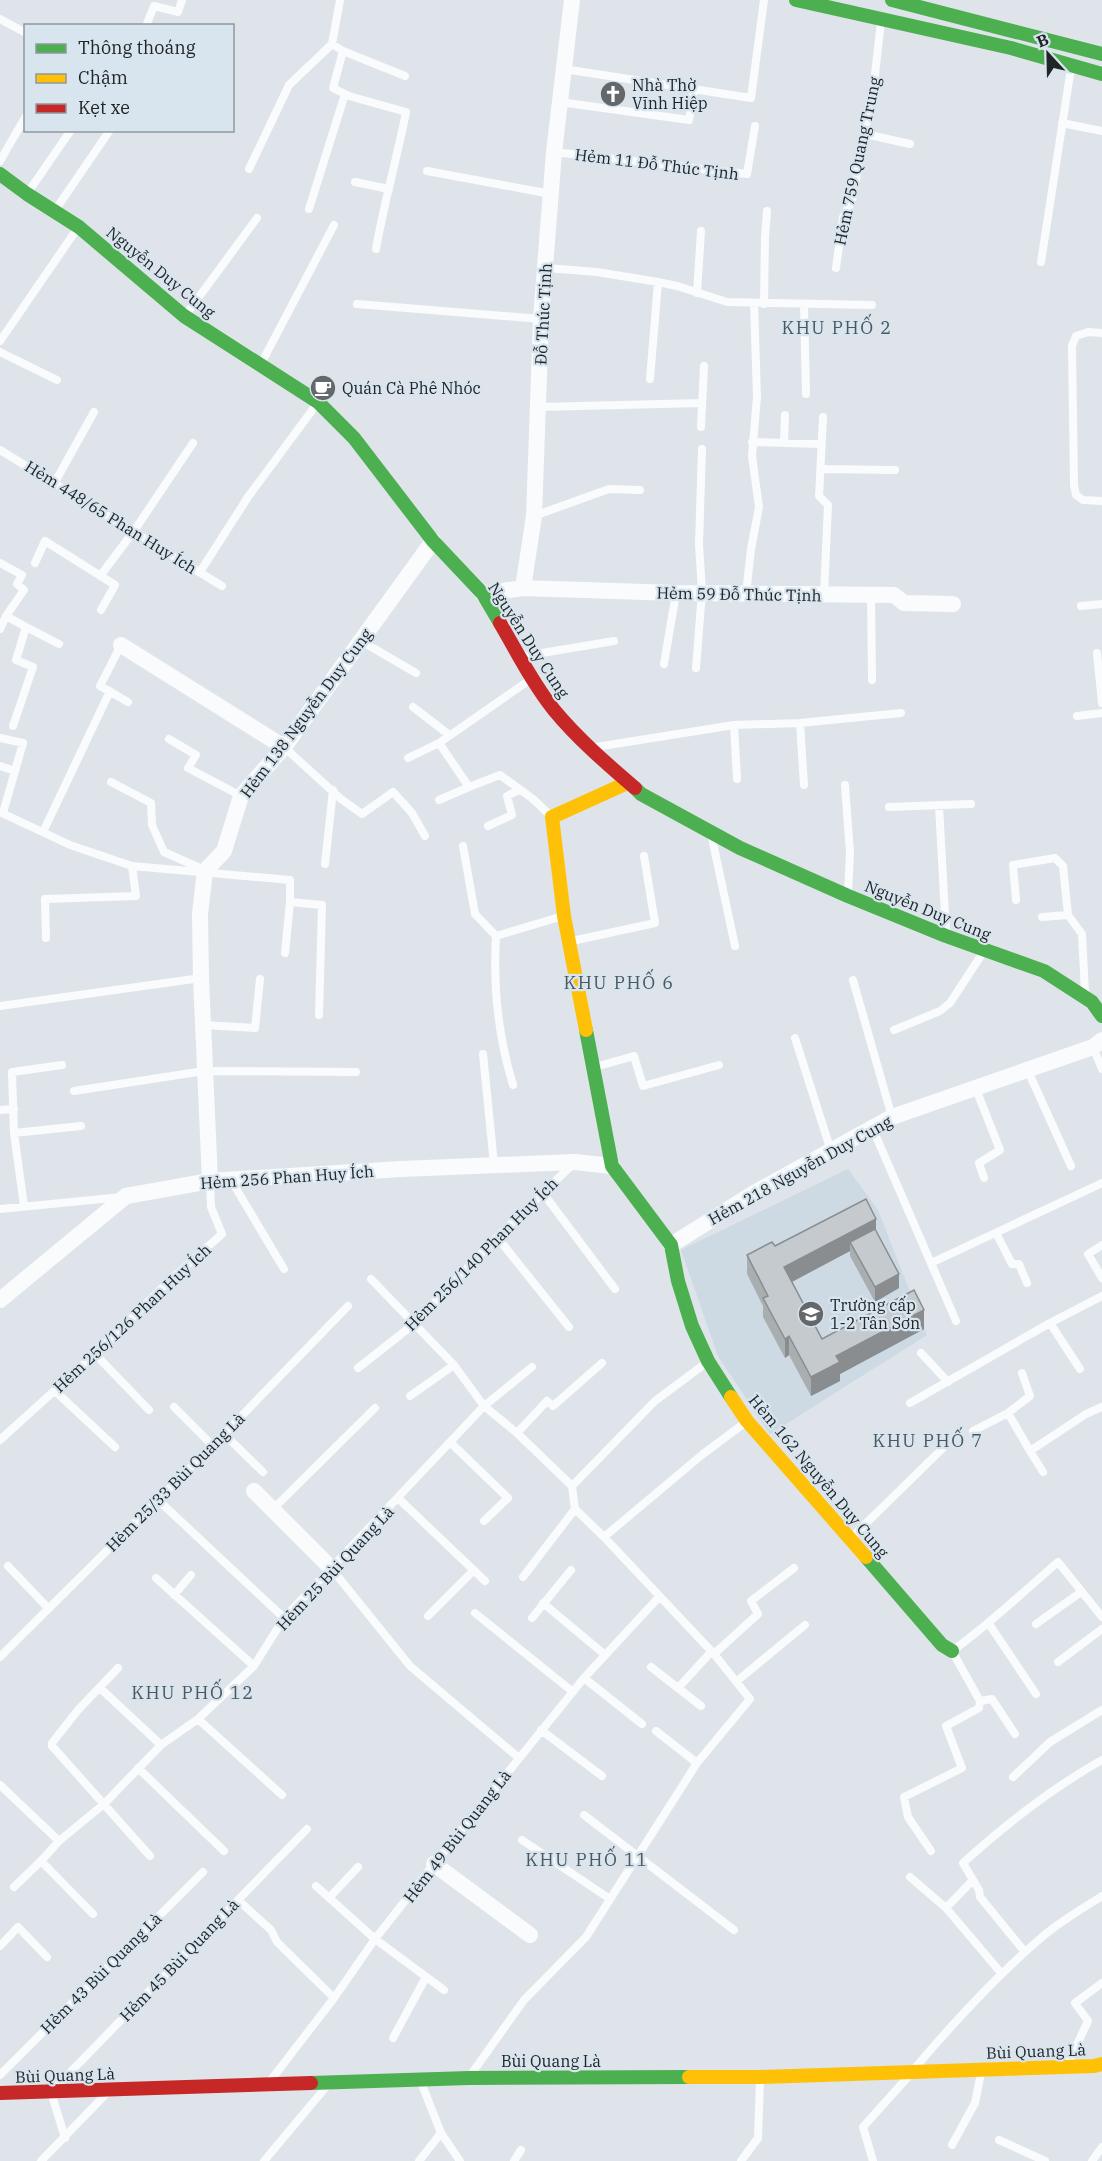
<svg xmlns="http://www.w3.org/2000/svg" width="1102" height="2161" font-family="'IBM Plex Serif',serif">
  <rect width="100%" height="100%" fill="#dee4e9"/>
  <!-- built -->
  <path fill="#cdd9e3" d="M848,1169L878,1210L927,1335L770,1434L718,1356L681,1250Z"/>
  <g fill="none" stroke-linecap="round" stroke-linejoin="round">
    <!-- lane -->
    <path stroke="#fafbfc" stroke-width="8" d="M0,19L26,33
      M146,26L154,6L178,12L182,0
      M332,44L343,51L333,88L349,96L406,112C397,158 384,203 376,249
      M343,51L405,76
      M564,69L751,98L764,0
      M560,102L689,120L694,90
      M1062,123L1102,131
      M865,134L910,144
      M554,152L747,174L755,126
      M0,161L26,116
      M249,169L289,85L332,44L340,0
      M427,171L551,194
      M355,182L389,189
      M29,191L71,130
      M56,209L110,130
      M309,209L345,94
      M1041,262L1071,68
      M546,268L597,272L658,282L677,286L727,302L872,305
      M836,268L843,217L852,201L874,83L881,22
      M697,293L701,231
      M357,304L541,319
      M764,304L765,238L767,211
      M804,304L806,394
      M185,316L257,218
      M1102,333L1088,332L1076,336L1072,346L1074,485L1076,495L1083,500L1102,501
      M0,341L77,229
      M0,352L57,380
      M262,362L334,225
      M650,379L658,282
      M539,407L702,403
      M823,417L819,496L828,505L824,595
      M701,427L704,366
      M752,442L822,444
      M784,443L785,415
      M0,450L222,586
      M821,469L895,470
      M55,482L94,412
      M534,516L609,489L640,490
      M0,563L22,575L17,584L24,590L6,616L0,629
      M35,563L45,541L115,585L101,610
      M200,572L248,497L316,405
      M100,576L134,531L193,443
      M746,594L751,549L759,507L752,456L757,397L754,303
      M871,595L872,680
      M1081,606L1102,604
      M6,616L26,627
      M361,641L416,673
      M121,645L100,686L128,702
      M1097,653L1102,703
      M524,656L614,641
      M664,664L676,593
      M696,668L702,592L699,544L702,449
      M413,707L448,734
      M1077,716L1102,713
      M800,723L804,785
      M734,725L737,779
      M13,726L33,667L16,660L26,627L59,644
      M0,738L23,743L3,813
      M169,739L196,755L188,768L241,796
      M439,743L469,787L500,775L533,799L552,817
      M284,747L341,799L362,814L393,792L412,813L425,836
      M596,747L734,725L800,723L901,713
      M408,758L439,743L531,679
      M0,766L15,771
      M111,782L151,803L152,825L164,852L200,868
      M845,785L850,853L848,893
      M439,800L469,787
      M939,806L946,933
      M889,807L971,804
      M0,812L70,845L132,866L290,880V902L322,905L319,1015
      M488,826L512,815L507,796L519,790
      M43,832L110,691
      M712,838L735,946
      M463,846L475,914L496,936C493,987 498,1036 513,1085
      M325,864L333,790
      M1016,900L1013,865L1055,858L1063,866L1068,915L1082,934L1085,992
      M1042,917L1068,915
      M496,936L563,916
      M46,938L45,899L136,896L132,866
      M572,941L655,923L644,856
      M285,953L290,902
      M853,980L892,1117
      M0,1006L201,978
      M204,1025L255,1028L260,979
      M894,1030L940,1011L950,1003L984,951
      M795,1038L831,1151
      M1093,1047L1102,1069
      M483,1054L494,1164
      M595,1067L634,1056L643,1086L719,1065
      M1028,1071L1071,1166
      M976,1089L1000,1150L979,1163L984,1178
      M74,1091L204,1071L356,1072
      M0,1110L14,1109
      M872,1127L956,1321
      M14,1133L81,1126
      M231,1180L284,1269
      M543,1193L615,1289
      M24,1206L14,1133L12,1072L62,1065
      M0,1209L122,1197
      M996,1233L1012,1264H1019L1027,1283
      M497,1237L569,1327
      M1102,1245L1088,1254L1102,1278
      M931,1263L1102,1183
      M371,1279L454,1365L484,1406L517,1433L572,1486L575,1509L604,1537L714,1654L750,1699L697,1763L586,1937L524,2000L472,2073
      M1050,1323L1080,1369
      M921,1353L948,1382
      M95,1354L149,1410
      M358,1368L414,1324L497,1237L573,1164
      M55,1391L115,1447
      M410,1396L454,1365
      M910,1403L1050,1323L1102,1296
      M174,1407L212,1445
      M1008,1413L1030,1451L1086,1414L1102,1407
      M973,1431L1008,1413L1030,1396L1022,1373
      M517,1433L547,1401L553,1406L602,1363
      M224,1434L263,1472
      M0,1440L95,1354L166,1284L222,1234L211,1207L210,1181
      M451,1443L508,1498L484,1521
      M1030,1451L1043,1472
      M572,1486L655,1401L706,1363
      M157,1499L284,1618
      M399,1499L485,1581
      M272,1510L375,1408
      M604,1537L703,1454L746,1422
      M851,1538L942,1449
      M8,1566L48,1608
      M331,1568L410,1666L519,1758
      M523,1577L575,1509
      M156,1578L254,1666
      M174,1595L191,1575
      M543,1603L604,1654
      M475,1613L573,1692
      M428,1616L474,1570
      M532,1618L571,1570
      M989,1624L1036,1694
      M1036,1624L1081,1592
      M714,1654L758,1614L751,1601L794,1568
      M0,1657L224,1434L348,1306
      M1058,1662L1102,1629
      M651,1667L701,1706
      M118,1668L78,1710L52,1743V1746L150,1856
      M584,1678L642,1724
      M737,1681L805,1625
      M100,1688L161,1745
      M678,1688L711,1652
      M980,1701L952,1651C990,1624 1023,1592 1058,1562L1102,1617
      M980,1701L992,1699L1015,1734
      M198,1719L282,1795
      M541,1730L602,1776
      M656,1731L697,1763
      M138,1768L224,1851
      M1013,1777L1050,1742L1102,1710
      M0,1785L59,1841
      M584,1815L734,1930
      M522,1840L610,1899
      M931,1851L908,1817L904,1797L962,1768L946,1726L979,1708L980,1701
      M910,1877L946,1908L1002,1974
      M316,1886L375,1939L444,1990
      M14,1887L41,1861
      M329,1898L358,1867
      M238,1900L271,1930L277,1942L334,1998
      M946,1908L972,1881
      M93,1914L41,1861L59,1841L104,1804L161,1745L198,1719L254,1666L284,1618L484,1406L532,1367
      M0,1946L18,1927L47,1957
      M1025,1952L980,1897L979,1890L963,1863C1005,1825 1052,1788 1102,1760
      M393,2038L426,1977
      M1068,2064L1088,2021L1075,2003L1102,1983
      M915,2068C954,2022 995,1977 1041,1938C1059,1922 1082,1909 1102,1896
      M0,2075L203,1872
      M271,2080L334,1998L375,1939L434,1864L584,1678L659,1597
      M441,2133L460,2161
      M65,2138L51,2092L307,1829
      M999,2140L1045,2161
      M952,2145L975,2103L981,2073
      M41,2161L105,2095
      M264,2161L326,2087
      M419,2161L441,2133L421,2082
      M514,2161L521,2150
      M741,2161L758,2138L760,2080
      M873,2161L863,2127L907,2078
      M1092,2161L1102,2147"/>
    <!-- street -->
    <path stroke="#fafbfc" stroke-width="16" d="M523,588L676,593L894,595L904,603L953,604
      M483,594L523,588L534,516L541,319L554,152L572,0
      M121,645L284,747
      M210,1181L201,978L200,914L205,871L224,851L241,796L284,747L433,541
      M671,1245L754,1193L892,1117L1093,1047L1102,1040
      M0,1300L126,1196L210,1181L401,1169L575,1162L612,1166
      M254,1491L331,1568
      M434,1864L530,1935"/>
    <!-- fast -->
    <path stroke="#4caf50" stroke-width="14" d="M796,0L1011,48L1102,74
      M892,0L1102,54
      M0,174L27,194L79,227L184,316L318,402L354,438L433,541L483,594L500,623
      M635,788L641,794L740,848L848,896L946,936L1044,971L1092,1002L1102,1016
      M586,1030L612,1166L671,1245L678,1281L692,1326L708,1361L731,1397
      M866,1557L942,1645L952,1651
      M311,2083L469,2078L689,2077"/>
    <!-- slow -->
    <path stroke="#ffc107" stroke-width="14" d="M586,1030L564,916L552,817L627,783
      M731,1397L747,1421L866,1557
      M689,2077H760L1094,2066L1102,2064"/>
    <!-- jam -->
    <path stroke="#c62828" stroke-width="14" d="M500,623C517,652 533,684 554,710C578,739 607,764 635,788
      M0,2093L311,2083"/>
  </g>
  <!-- wall -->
  <path fill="#a9aeb1" d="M876,1232L899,1288L875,1302L850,1256V1251L792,1282L822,1339L924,1329L840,1374V1381L811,1396L789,1355L785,1358L763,1317V1306L747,1274V1255Z"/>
  <!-- shaded-wall -->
  <path fill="#8a8d90" d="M876,1219V1237L850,1242V1251L784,1286V1267Z
    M899,1274V1288L875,1302V1287Z
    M924,1310V1329L840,1374V1381L811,1396V1377L836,1356Z
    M789,1336V1355L785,1358V1339Z"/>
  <!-- building -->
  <path fill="#c5cace" stroke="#8a8d90" stroke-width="1.5" d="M866,1199L876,1219L784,1267L822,1339L914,1290L924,1310L836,1356L840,1362L811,1377L789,1336L785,1339L763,1298L768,1296L747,1255L772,1242L775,1246Z
    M875,1229L899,1274L875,1287L850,1242Z"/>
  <!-- icons -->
  <defs>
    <g id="church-disc" transform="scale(1.35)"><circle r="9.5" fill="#62686c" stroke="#d9e5ee"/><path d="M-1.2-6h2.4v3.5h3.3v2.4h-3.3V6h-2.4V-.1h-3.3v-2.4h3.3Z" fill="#fff"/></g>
    <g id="cafe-disc" transform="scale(1.35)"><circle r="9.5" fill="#62686c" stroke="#d9e5ee"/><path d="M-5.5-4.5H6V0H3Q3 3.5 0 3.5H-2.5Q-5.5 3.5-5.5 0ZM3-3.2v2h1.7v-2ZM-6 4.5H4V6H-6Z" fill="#fff"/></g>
    <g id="school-disc" transform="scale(1.35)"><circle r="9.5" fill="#62686c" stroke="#d9e5ee"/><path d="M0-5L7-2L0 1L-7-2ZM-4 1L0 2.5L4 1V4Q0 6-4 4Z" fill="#fff"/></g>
  </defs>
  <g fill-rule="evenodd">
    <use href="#church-disc" x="613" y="94"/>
    <use href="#cafe-disc" x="323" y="388"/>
    <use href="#school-disc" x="811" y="1314"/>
  </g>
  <g text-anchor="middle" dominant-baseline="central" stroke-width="4.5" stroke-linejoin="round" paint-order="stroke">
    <!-- poi labels -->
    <g font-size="16" fill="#202528" stroke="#d9e5ee" text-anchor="start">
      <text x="632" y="85">Nhà Thờ<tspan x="632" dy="18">Vĩnh Hiệp</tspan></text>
      <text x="342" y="388">Quán Cà Phê Nhóc</text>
      <text x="830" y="1305">Trường cấp<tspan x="830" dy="18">1-2 Tân Sơn</tspan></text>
    </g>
    <!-- street labels -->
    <g font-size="16" fill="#202528" stroke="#d9e5ee">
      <text transform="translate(857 161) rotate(-78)">Hẻm 759 Quang Trung</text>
      <text transform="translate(657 164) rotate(7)">Hẻm 11 Đỗ Thúc Tịnh</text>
      <text transform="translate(161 272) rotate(39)">Nguyễn Duy Cung</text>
      <text transform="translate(543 314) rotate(-87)">Đỗ Thúc Tịnh</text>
      <text transform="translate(111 517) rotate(32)">Hẻm 448/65 Phan Huy Ích</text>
      <text transform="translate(739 594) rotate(1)">Hẻm 59 Đỗ Thúc Tịnh</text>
      <text transform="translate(529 640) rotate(57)">Nguyễn Duy Cung</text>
      <text transform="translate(306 713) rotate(-53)">Hẻm 138 Nguyễn Duy Cung</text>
      <text transform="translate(928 910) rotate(22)">Nguyễn Duy Cung</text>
      <text transform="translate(800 1170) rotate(-29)">Hẻm 218 Nguyễn Duy Cung</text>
      <text transform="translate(287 1177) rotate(-4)">Hẻm 256 Phan Huy Ích</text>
      <text transform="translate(481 1254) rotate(-45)">Hẻm 256/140 Phan Huy Ích</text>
      <text transform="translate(132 1318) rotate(-43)">Hẻm 256/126 Phan Huy Ích</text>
      <text transform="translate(819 1476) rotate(50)">Hẻm 162 Nguyễn Duy Cung</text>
      <text transform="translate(175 1482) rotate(-45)">Hẻm 25/33 Bùi Quang Là</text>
      <text transform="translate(335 1568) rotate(-47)">Hẻm 25 Bùi Quang Là</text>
      <text transform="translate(457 1836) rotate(-52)">Hẻm 49 Bùi Quang Là</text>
      <text transform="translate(179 1960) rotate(-46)">Hẻm 45 Bùi Quang Là</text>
      <text transform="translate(101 1973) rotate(-45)">Hẻm 43 Bùi Quang Là</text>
      <text transform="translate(1036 2051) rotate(-2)">Bùi Quang Là</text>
      <text x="551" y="2061">Bùi Quang Là</text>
      <text transform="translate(65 2075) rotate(-2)">Bùi Quang Là</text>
    </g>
    <!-- neighbourhood labels -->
    <g font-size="18" letter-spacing="1.5" fill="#4d575f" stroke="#d9e5ee">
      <text x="837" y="327">KHU PHỐ 2</text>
      <text x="619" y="982">KHU PHỐ 6</text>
      <text x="928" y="1440">KHU PHỐ 7</text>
      <text x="193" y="1692">KHU PHỐ 12</text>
      <text x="587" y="1859">KHU PHỐ 11</text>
    </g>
  </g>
  <!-- legend -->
  <rect x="24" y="24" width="210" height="108" fill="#d9e5ee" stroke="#8f989f" stroke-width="1.5"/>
  <rect x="36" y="44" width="30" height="9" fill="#4caf50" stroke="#8f989f" stroke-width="1.5"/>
  <text x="78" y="54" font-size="18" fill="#202528">Thông thoáng</text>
  <rect x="36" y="74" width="30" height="9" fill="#ffc107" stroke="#8f989f" stroke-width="1.5"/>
  <text x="78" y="84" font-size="18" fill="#202528">Chậm</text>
  <rect x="36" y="104" width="30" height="9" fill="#c62828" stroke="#8f989f" stroke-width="1.5"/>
  <text x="78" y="114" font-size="18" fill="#202528">Kẹt xe</text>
  <!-- north arrow -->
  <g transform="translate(1048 54) rotate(338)" stroke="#d9e5ee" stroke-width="4.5" paint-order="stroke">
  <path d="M0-4.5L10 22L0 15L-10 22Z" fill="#202528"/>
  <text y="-9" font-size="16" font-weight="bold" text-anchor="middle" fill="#202528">B</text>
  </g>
</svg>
